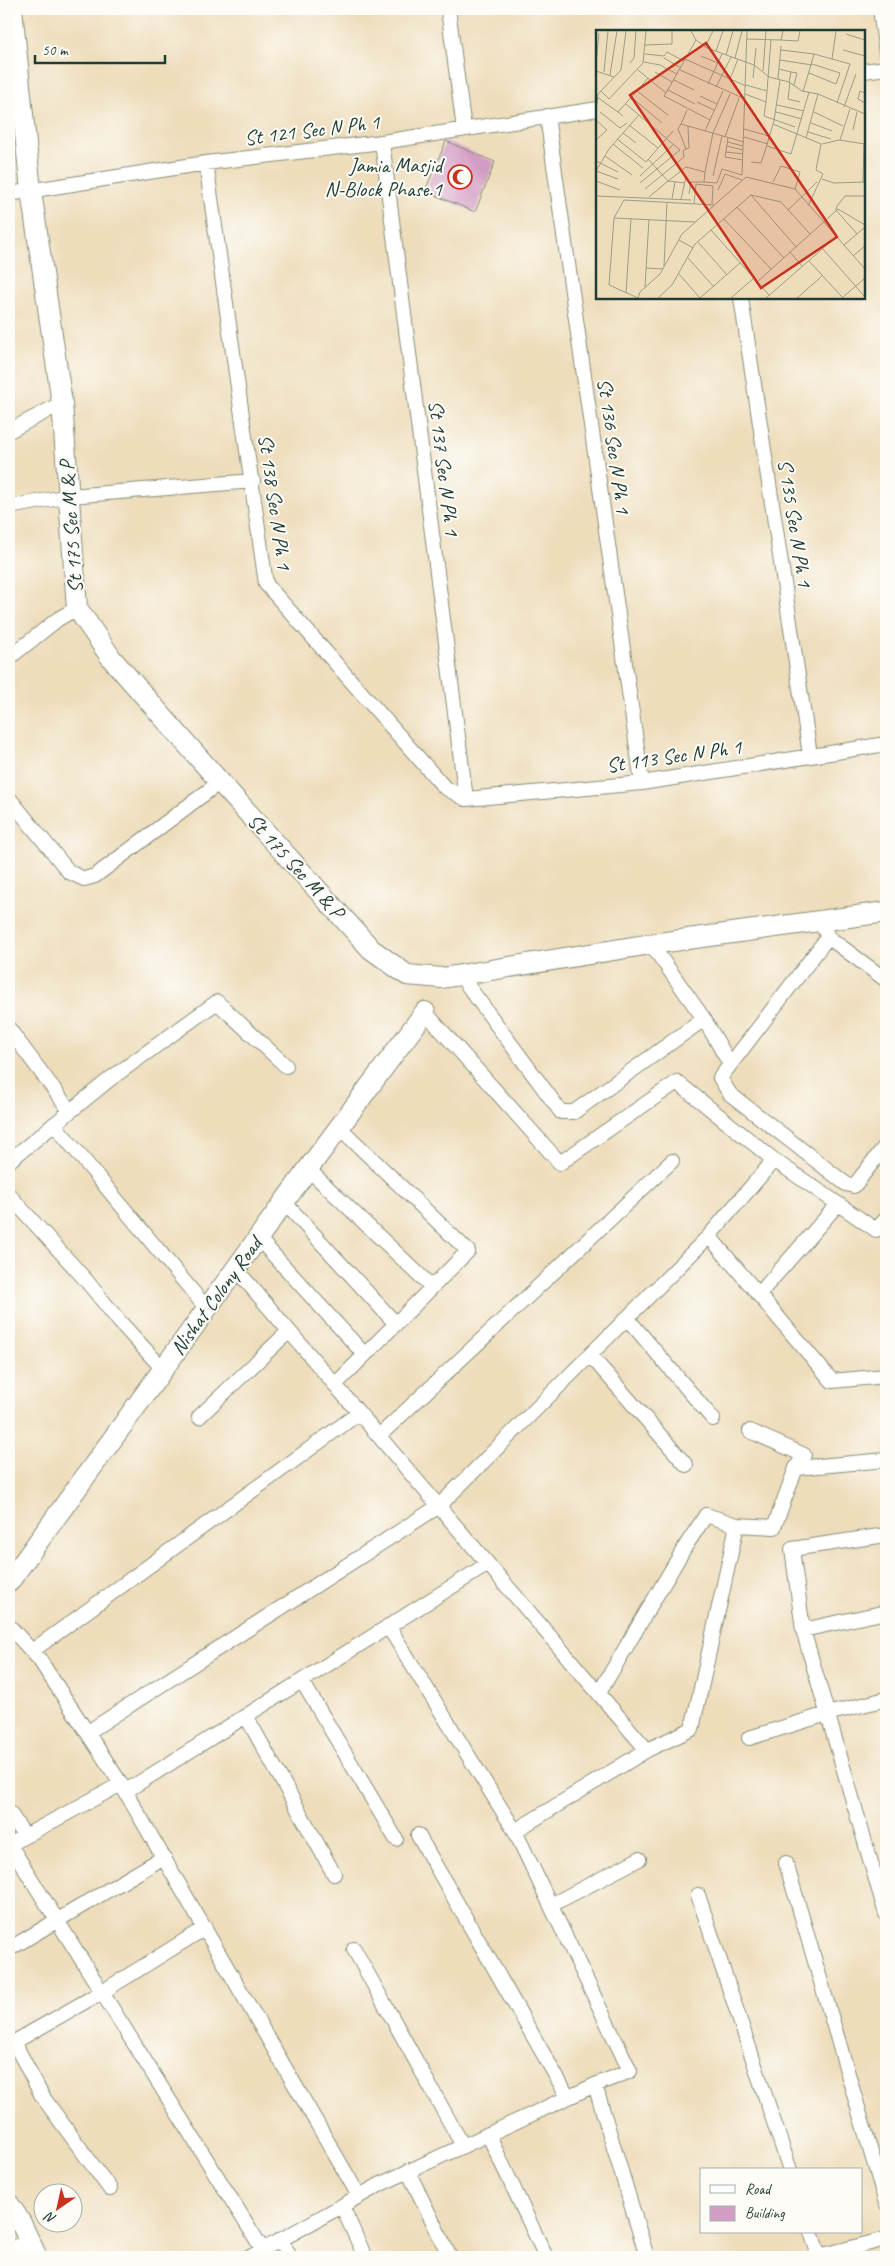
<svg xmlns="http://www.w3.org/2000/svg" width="895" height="2266" font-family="Caveat,sans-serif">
  <rect width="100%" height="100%" fill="#fdfcf7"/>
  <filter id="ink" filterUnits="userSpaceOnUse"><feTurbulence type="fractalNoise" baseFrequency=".02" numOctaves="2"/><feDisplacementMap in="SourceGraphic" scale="10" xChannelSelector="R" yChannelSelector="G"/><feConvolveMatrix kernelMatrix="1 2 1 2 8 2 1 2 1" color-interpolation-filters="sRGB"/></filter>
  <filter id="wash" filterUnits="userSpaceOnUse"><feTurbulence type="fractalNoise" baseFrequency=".0096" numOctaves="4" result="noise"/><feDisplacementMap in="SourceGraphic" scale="20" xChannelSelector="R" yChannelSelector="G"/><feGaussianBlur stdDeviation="1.12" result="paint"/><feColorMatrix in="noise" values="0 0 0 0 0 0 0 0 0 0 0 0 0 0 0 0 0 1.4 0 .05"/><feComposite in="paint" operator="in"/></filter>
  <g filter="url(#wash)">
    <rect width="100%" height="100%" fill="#edb"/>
    <g id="blocks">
      <!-- building -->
      <path fill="#d39cc5" d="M446,141L495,162L475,212L425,191Z"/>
    </g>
  </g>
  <g filter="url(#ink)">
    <use href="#blocks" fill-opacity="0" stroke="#868d78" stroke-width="1"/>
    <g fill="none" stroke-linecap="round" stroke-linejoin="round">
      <!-- street casing -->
      <g stroke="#868d78" stroke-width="16">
        <path id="street" d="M448,9L464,129
          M880,9L886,53
          M864,71L886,68
          M547,116L642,783
          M382,142L466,799
          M206,163L266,584L444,787L466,799
          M9,194L206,163L382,142L598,109
          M741,298L810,755
          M9,431L62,403
          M9,507L70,496L253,481
          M9,658L58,619L77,608
          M9,798L69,872L84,879L95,876L220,782
          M466,799L642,783L886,744
          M824,929L828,937L886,980
          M828,937L720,1078L730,1094L846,1184L854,1186L886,1145
          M651,944L704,1019L730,1064
          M460,975L561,1112H574L704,1019
          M425,1012L560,1163L677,1082L774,1160
          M9,1029L70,1111
          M54,1124L207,1309
          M9,1161L110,1079L217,1002L286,1066
          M308,1169L432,1287
          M9,1195L85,1279L119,1321L163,1369
          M284,1202L396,1324
          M886,1219L876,1230L774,1160L709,1236L832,1381L886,1376
          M258,1238L365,1355
          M236,1269L647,1750L692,1729L737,1525L774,1527L796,1468L886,1460
          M759,1294L838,1204
          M627,1318L713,1419
          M590,1355L686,1465
          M335,1385L468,1251L339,1127
          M199,1417L289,1331
          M750,1431L804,1455L796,1468
          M379,1436L672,1161
          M886,1535L792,1549L803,1630L886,1914
          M9,1626L39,1659L121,1784L359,2196
          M803,1630L886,1612
          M32,1651L359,1413
          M302,1681L396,1839
          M599,1693L685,1547L706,1515L737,1525
          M246,1716L334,1874
          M88,1732L439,1506L709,1236
          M749,1738L827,1714L886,1699
          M126,1791L488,1564
          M9,1812L25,1836L10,1845L263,2250
          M515,1831L647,1750
          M418,1835L568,2097
          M25,1836L121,1784
          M786,1863L886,2203
          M698,1895L790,2170
          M551,1905L639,1859
          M9,1949L164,1857
          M354,1949L463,2146
          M14,2042L42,2096L110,2189
          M9,2045L102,1992L205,1928
          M595,2085L647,2257
          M488,2134L546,2257
          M408,2171L450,2257
          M342,2206L365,2257
          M811,2232L819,2256L813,2257
          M281,2240L290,2257
          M9,2251L29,2240
          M819,2256L886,2239
          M250,2257L381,2184L595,2085L630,2071L515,1831L388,1626"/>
      </g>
      <!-- secondary casing -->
      <g stroke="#868d78" stroke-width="22">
        <path id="secondary" d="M12,9L31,191L62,403L77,608L112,659L220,782L371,949L407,975L442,978L651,944L886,912
          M9,1582L308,1169L425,1012
          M9,2204L20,2221L37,2257"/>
      </g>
      <!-- street -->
      <use href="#street" stroke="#fff" stroke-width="14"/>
      <!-- secondary -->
      <use href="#secondary" stroke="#fff" stroke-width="20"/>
    </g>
  </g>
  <!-- icons -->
  <defs>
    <g id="mosque-ring" transform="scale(1.25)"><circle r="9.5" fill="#fdfcf7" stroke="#c8321e" stroke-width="1.5"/><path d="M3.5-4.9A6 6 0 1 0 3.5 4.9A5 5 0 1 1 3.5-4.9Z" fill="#c8321e"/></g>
  </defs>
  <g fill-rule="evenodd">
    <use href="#mosque-ring" x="460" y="177"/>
  </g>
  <g text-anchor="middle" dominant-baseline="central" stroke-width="4" stroke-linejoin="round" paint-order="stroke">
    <!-- street labels -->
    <g font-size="21" fill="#1f3d34" stroke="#fdfcf7">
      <text transform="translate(312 130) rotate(-7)">St 121 Sec N Ph 1</text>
      <text transform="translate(614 446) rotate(82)">St 136 Sec N Ph 1</text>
      <text transform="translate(444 468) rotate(83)">St 137 Sec N Ph 1</text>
      <text transform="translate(275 502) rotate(82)">St 138 Sec N Ph 1</text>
      <text transform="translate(795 523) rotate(81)">S 135 Sec N Ph 1</text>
      <text transform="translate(71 527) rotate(-94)">St 175 Sec M &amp; P</text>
      <text transform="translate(674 756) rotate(-8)">St 113 Sec N Ph 1</text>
      <text transform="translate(296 866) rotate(48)">St 175 Sec M &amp; P</text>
      <text transform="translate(216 1296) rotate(-54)">Nishat Colony Road</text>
    </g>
    <!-- poi labels -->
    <g font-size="21" fill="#1f3d34" stroke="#fdfcf7" text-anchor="end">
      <text x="442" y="165">Jamia Masjid<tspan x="442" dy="24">N-Block Phase.1</tspan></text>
    </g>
  </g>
  <!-- overview -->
  <g transform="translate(596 30)">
    <rect width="269" height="269" fill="#edb"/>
    <path fill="none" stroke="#9b9d85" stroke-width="1" d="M95,1L100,10L111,18L158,35L173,47L193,52L206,61L222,64L269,84M250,4L269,10M151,9L185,10L187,1M185,10L202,11L204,1M49,15L76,14V1M109,17L117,1M185,20L218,24M247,20L269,26M120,21L127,1M49,24L68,26L71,22L88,31M130,25L137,1M105,26L122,33M68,28L85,38M139,28L146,1M89,29L150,56M236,29L254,34L241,73M184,30L216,35M48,32L64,35L81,44M0,33L3,3M34,33L38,28L40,1M183,39L195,42L193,52M42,40L70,63L68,66L114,90M84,40L149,69M0,41L18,47M167,41L170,1M8,42L12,1M59,42L76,52M195,42L201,43L198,55M213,43L240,54L244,43L216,34M14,45L21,1M52,48L41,61L72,85M157,48L160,18M134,49L142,29M182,49L185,16M78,50L98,60M194,52L192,69L204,72M112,54L126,24M150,55L171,61L175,10M120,57L135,27M72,60L99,74M5,61L13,69L47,33L50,1M207,62L218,24L236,29L240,1M70,63L100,10M269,63L264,61L262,69L269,73M149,64L170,72L171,61M104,66L121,74M1,67L22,82M35,67L66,93M101,72L118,80M170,72L168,86L199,97M1,74L2,64L25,40L30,1M30,74L84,120L44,153M181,75L208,81M248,77L260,44M4,82L24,98L31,93M180,82L206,89M218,82L247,96M27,86L22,82L41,61M0,90L11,100L0,110M215,93L236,101M85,94L91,80M177,94L225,114L220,140L227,144L212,176M33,95L62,118M148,99L173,106M257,100L261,82M109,101L127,61M212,102L235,109M27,103L40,113M129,107L143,68M148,107L172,114M132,108L129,127L147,130M210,108L222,64M21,109L50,132L77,101M244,110L254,79M132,112L147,116M17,114L47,138M226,114L243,110L269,114M131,116L147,120M171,116L195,124L213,62M90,119L93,118L92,96M130,122L147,124M9,126L36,145M52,129L72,151L90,137L109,142L108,152H95L93,164M0,131L22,142M155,132L165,133L169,121L178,91L184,50M0,141L13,119L43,85M0,141L22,149M109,142L117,103L134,64M44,146L78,114M117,146L126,106M226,149L238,153L269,152M0,151L24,160M108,152L121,153L126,139L146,145L151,1M177,152L185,136L204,142L199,159M267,152L268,114M49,159L88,127L87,121L90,119L82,99L85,94L148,112M122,160L129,144L146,150M155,165L185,172L214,204M155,165L200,217M0,166L95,170M53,167L72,151L89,153M76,169L79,152M85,169L90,147M98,174L100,154L117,156L116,174M141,177L188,228M192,180L221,152M18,188L99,192M128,189L175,239M115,200L173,265M261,204L240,180L241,176L249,166H269M83,210L97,218M102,212L131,245M248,215L269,197M227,219L269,267M194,222L206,236M257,226L269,216M92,228L118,257M213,231L247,268M68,236L71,172M50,238L67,239M83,244L104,268M161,252L242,179L269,195M49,257L53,189M30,263L35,188M42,268L44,262L64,244L86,204L150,147L199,159L269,239M42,268L13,255L18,188L28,170L118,175M62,268L76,255L99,214L155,165M104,268L144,233M135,268L158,248M170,268L240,207M201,268L226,246M246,268L269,248"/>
    <path fill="#c8321e" fill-opacity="0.15" stroke="#c8321e" stroke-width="2.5" d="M110,13L241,207L165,258L34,65Z"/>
    <rect width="269" height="269" fill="none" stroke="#1f3d34" stroke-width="2.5"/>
  </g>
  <!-- margin -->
  <rect width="895" height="2266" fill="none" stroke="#fdfcf7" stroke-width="30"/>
  <!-- legend -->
  <rect x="700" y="2168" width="162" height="65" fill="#fdfcf7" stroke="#a4b0a9"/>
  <rect x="710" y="2185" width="25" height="8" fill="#ffffff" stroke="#a4b0a9"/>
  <text x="745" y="2194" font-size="15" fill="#1f3d34">Road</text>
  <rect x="710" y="2206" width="25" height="15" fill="#d39cc5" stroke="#a4b0a9"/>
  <text x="745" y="2218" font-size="15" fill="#1f3d34">Building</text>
  <!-- north arrow -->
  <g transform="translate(58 2208) rotate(214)"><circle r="24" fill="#fdfcf7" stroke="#a4b0a9"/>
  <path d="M0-4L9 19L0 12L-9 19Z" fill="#c8321e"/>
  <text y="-8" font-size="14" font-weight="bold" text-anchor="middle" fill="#1f3d34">N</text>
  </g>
  <!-- scale -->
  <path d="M35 55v8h130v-8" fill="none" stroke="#1f3d34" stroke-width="2.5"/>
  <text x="42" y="55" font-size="15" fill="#1f3d34" stroke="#fdfcf7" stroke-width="4" paint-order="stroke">50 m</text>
</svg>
